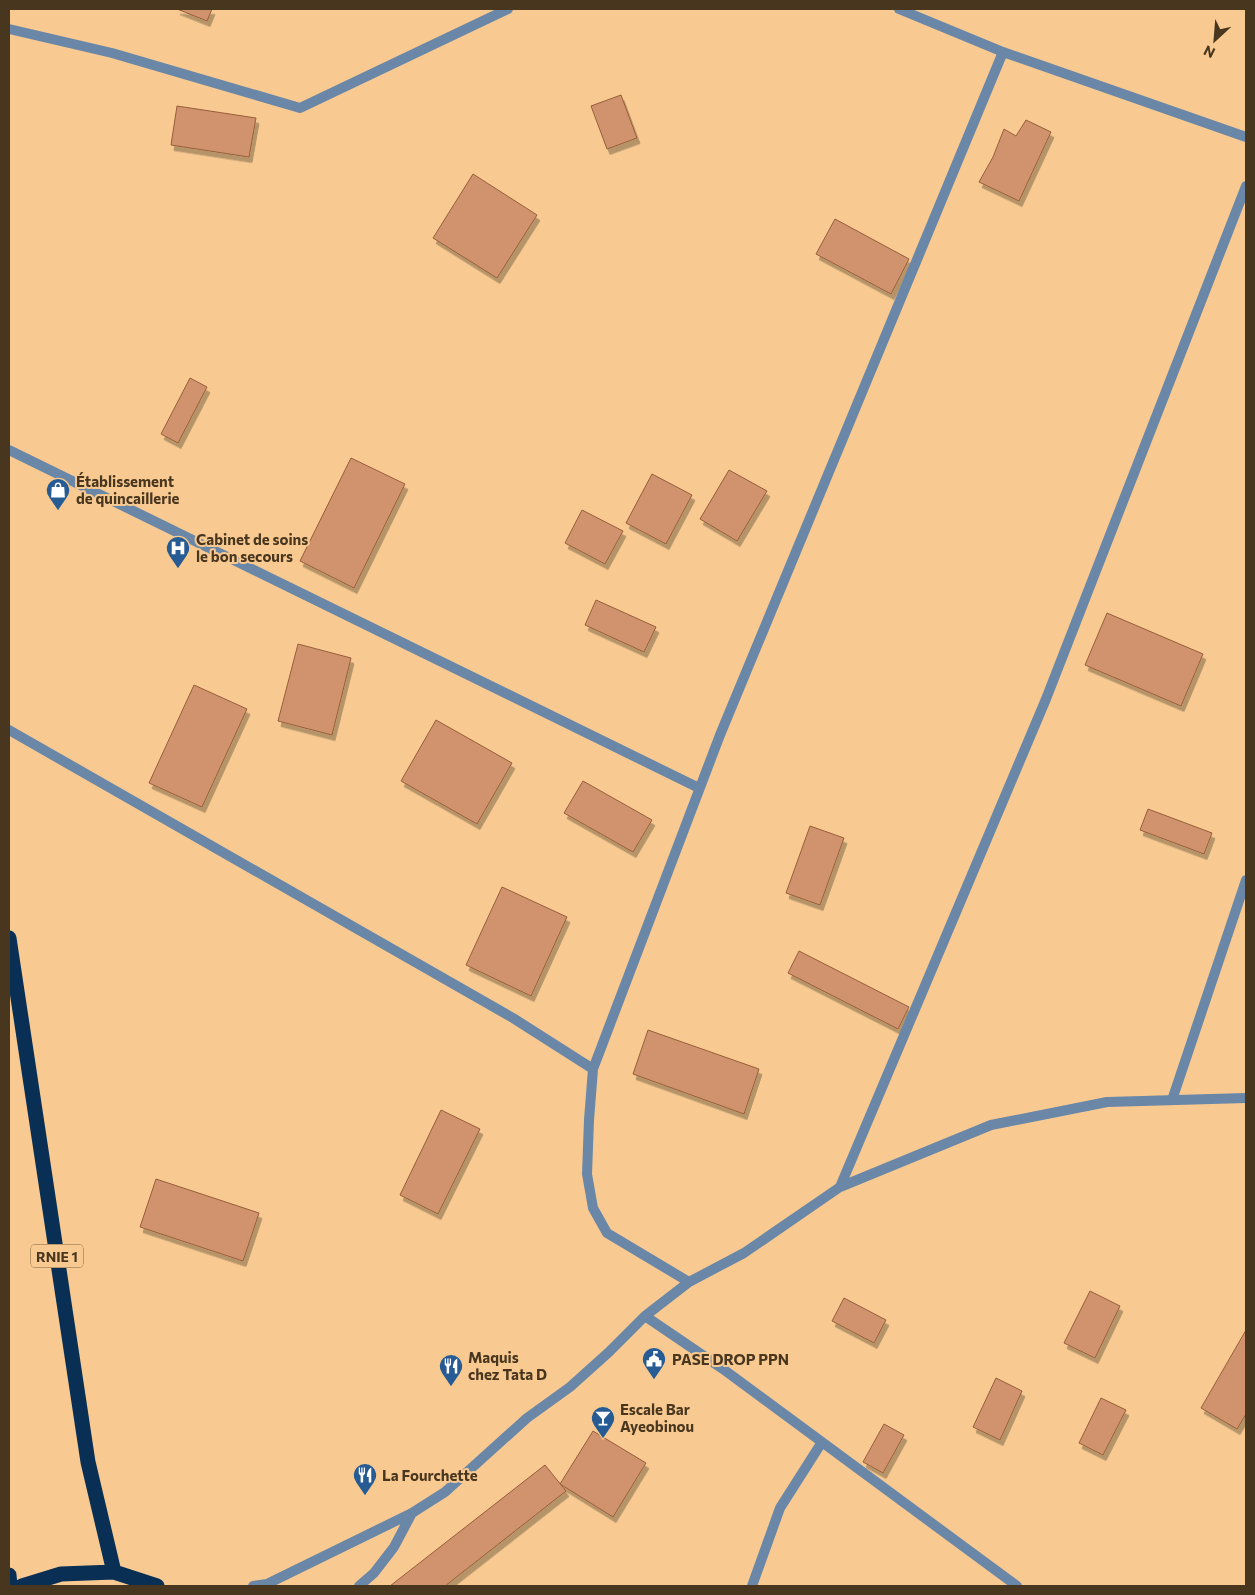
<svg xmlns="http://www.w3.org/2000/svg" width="1255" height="1595" font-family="Commissioner,sans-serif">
  <defs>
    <filter id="shadow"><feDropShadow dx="3" dy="5.5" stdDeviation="0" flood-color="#0004"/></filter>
  </defs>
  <rect width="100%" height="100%" fill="#f8ca91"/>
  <!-- building -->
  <path fill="#d0936d" stroke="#965e39" filter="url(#shadow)" d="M177,9H212L207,21Z
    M621,95L637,138L607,149L591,106Z
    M177,106L256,118L249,157L171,145Z
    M1026,120L1051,132L1019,201L979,182L993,157L1004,129L1016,136Z
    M473,174L537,215L497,278L433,238Z
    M835,219L909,259L891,294L816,254Z
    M190,378L207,387L178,443L161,434Z
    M351,458L405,484L354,588L300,561Z
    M729,470L767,491L737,541L700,519Z
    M652,474L692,495L666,544L626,523Z
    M582,510L623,531L605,564L565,543Z
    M596,600L656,627L644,652L585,625Z
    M1107,613L1203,654L1181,706L1085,665Z
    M298,644L351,658L332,735L278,721Z
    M194,685L247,709L202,807L149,783Z
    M436,720L512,763L477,824L401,781Z
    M583,781L652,820L633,852L564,813Z
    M1148,809L1212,833L1204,854L1140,830Z
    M810,826L844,838L820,905L786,893Z
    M502,887L567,917L531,996L466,965Z
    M799,951L909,1007L898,1029L788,973Z
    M648,1030L759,1069L744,1114L633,1074Z
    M441,1110L480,1129L438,1214L400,1195Z
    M156,1179L259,1213L243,1261L140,1227Z
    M1090,1291L1120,1306L1095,1358L1064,1343Z
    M844,1298L886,1320L874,1343L832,1321Z
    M1246,1330V1414L1237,1429L1201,1408Z
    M996,1378L1022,1391L1000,1440L973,1427Z
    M1101,1398L1126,1410L1103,1455L1079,1443Z
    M884,1424L904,1435L883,1473L863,1462Z
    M593,1431L646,1463L613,1517L560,1484Z
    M545,1465L566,1491L445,1586H390Z"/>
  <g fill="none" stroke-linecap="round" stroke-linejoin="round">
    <!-- street -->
    <path stroke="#6a87a8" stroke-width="10" d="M899,9L1003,52L1246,137
      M9,29L112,53L300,108L508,9
      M9,450L699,788
      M9,730L513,1018L593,1069
      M1172,1100L1246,880
      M840,1187L1046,699L1246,186
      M689,1282L607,1233L593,1208L587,1174L589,1120L593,1069L720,735L1003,52
      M645,1316L723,1369L1017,1586
      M253,1586L267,1584L412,1513L445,1492L527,1418L570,1387L609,1352L645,1316L689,1282L744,1253L840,1187L991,1125L1107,1102L1246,1098
      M359,1586L374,1573L394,1547L412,1513
      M752,1586L780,1508L822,1442"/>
    <!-- highway -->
    <path stroke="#0a2f55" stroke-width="15" d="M9,938L88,1462L114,1572
      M9,1575L10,1586
      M22,1586L61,1574L114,1572L157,1586"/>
  </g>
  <!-- icons -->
  <defs>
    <g id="shop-pin" transform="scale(1.25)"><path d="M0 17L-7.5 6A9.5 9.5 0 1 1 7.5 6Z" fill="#265b94" stroke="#f8ca91"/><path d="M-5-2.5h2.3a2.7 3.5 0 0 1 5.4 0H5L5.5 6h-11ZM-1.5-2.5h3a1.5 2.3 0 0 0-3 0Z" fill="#fff"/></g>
    <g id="hospital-pin" transform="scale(1.25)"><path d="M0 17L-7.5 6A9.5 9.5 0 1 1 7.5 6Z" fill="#265b94" stroke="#f8ca91"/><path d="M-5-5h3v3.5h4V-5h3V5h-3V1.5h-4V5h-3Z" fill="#fff"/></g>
    <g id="civic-pin" transform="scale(1.25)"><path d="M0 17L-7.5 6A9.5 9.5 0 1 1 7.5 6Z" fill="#265b94" stroke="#f8ca91"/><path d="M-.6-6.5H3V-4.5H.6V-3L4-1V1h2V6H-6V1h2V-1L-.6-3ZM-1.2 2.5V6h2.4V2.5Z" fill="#fff"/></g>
    <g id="restaurant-pin" transform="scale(1.25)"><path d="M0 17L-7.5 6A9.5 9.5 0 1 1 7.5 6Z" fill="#265b94" stroke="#f8ca91"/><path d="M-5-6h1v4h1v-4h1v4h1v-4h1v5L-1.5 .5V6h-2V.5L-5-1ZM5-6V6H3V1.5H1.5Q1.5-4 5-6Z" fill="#fff"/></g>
    <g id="bar-pin" transform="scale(1.25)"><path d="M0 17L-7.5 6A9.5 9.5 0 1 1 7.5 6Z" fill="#265b94" stroke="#f8ca91"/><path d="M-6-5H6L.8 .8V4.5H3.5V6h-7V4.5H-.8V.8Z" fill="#fff"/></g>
  </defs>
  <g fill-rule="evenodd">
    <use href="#shop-pin" x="58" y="490"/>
    <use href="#hospital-pin" x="178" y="548"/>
    <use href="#civic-pin" x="654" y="1359"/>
    <use href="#restaurant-pin" x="451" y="1366"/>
    <use href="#bar-pin" x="603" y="1418"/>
    <use href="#restaurant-pin" x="365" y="1475"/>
  </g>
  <g text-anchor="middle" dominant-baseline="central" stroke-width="4" stroke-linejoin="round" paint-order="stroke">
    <!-- shield labels -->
    <rect fill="#f8ca91" stroke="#7e6241" stroke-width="1" x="31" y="1244.5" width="52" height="23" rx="4"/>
    <g font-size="14" font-weight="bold" fill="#49361f">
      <text x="57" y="1256">RNIE 1</text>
    </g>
    <!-- poi labels -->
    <g font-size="15" font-weight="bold" fill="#49361f" stroke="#f8ca91" text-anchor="start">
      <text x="76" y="481">Établissement<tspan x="76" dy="17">de quincaillerie</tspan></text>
      <text x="196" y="539">Cabinet de soins<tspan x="196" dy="17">le bon secours</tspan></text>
      <text x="468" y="1357">Maquis<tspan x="468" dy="17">chez Tata D</tspan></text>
      <text x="672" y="1359">PASE DROP PPN</text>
      <text x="620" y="1409">Escale Bar<tspan x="620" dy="17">Ayeobinou</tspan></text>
      <text x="382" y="1475">La Fourchette</text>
    </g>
  </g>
  <!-- border -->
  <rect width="1255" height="1595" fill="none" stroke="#49361f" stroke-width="20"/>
  <!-- north arrow -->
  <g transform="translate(1215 40) rotate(206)" stroke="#f8ca91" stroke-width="4" paint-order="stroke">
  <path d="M0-4L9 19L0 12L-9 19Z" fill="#49361f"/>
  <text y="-8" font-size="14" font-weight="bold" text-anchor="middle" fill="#49361f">N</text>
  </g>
</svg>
